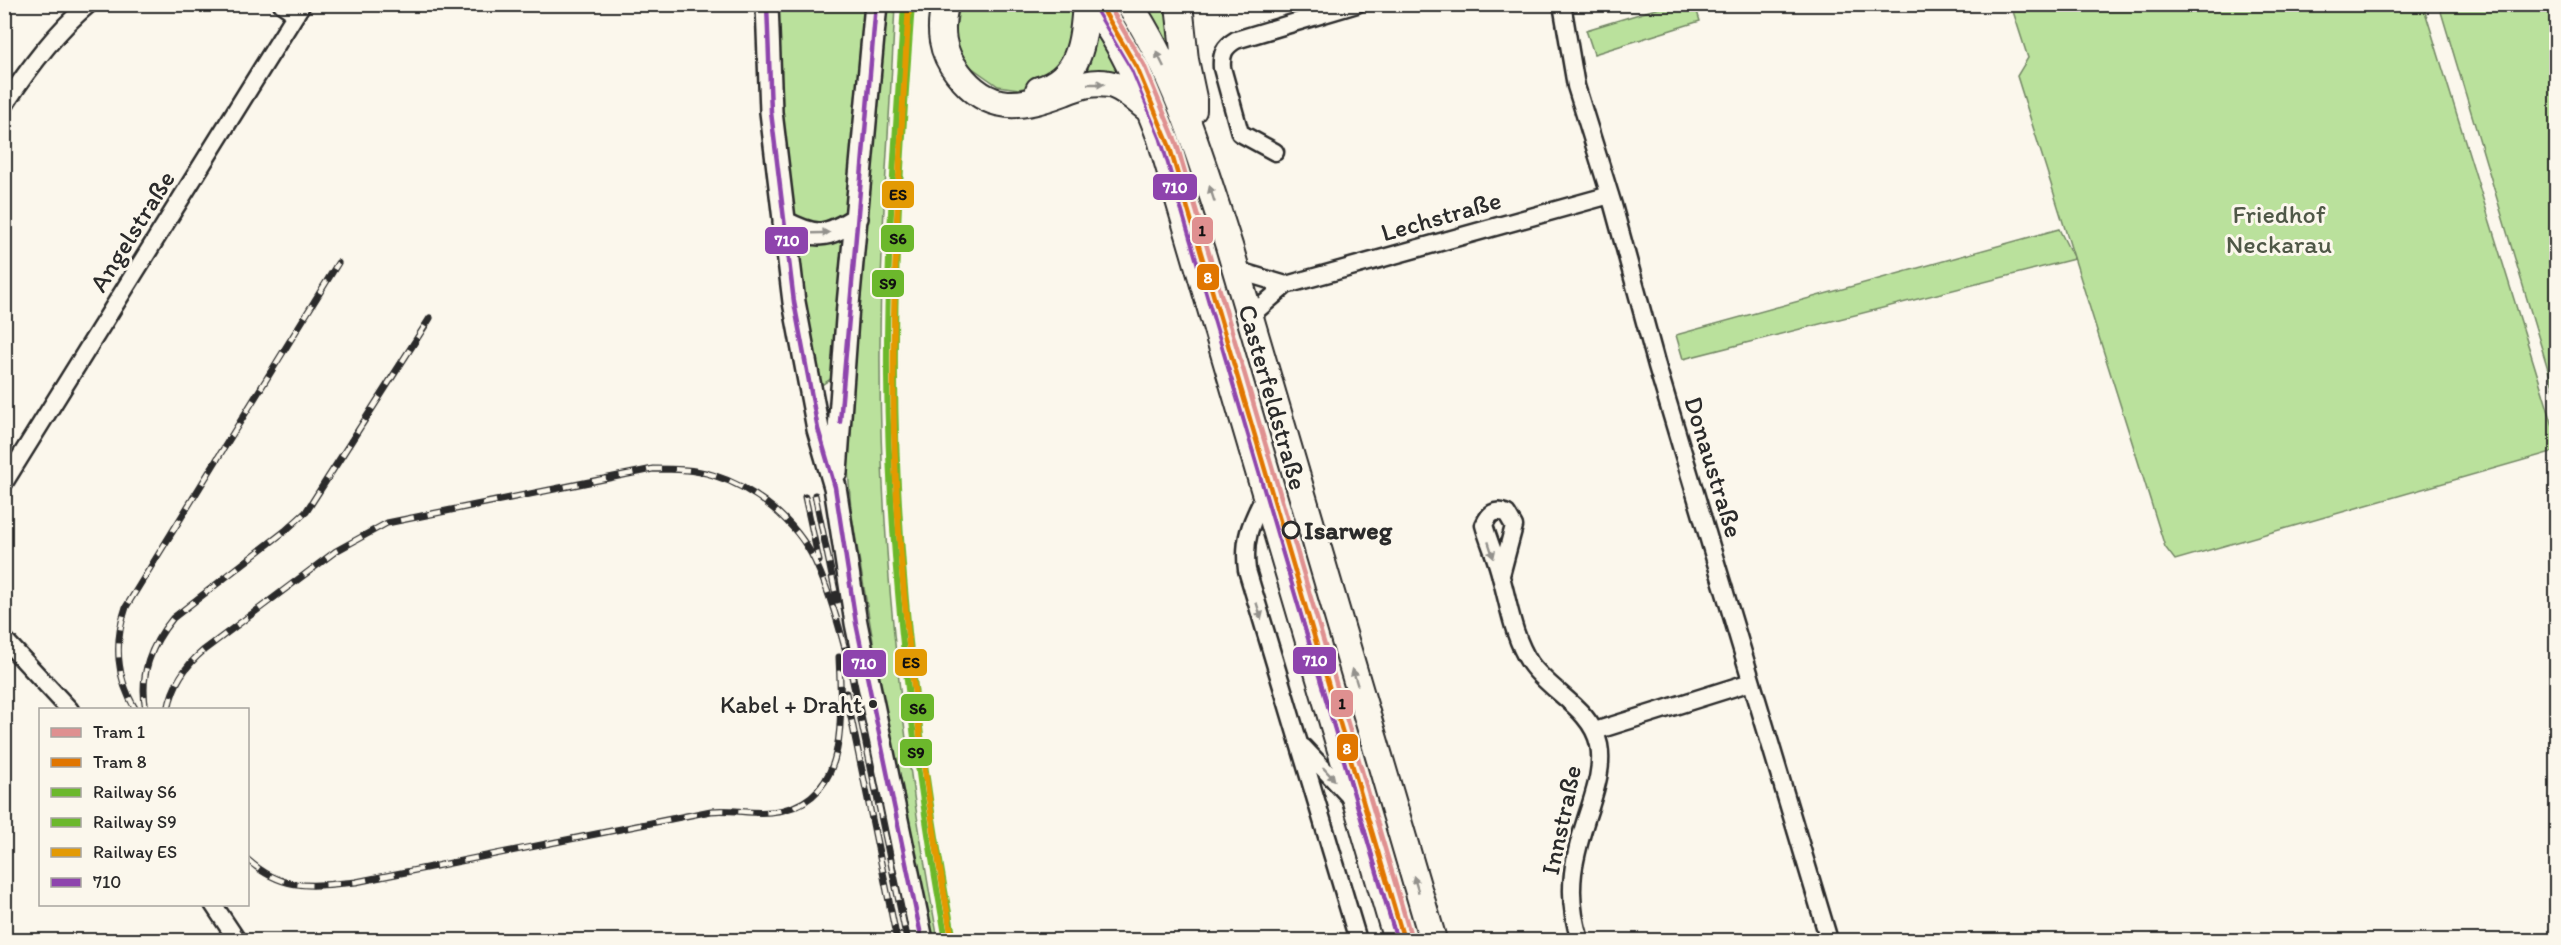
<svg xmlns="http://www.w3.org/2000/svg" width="2561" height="945" font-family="Itim,sans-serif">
  <rect width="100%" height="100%" fill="#fbf7ec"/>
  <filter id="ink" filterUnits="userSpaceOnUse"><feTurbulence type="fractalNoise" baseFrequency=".0167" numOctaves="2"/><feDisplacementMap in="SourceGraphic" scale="12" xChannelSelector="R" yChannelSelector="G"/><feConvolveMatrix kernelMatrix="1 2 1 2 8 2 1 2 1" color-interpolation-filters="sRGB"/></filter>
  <g filter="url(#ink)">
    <!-- green -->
    <path fill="#bae19c" stroke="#728664" stroke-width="1.5" d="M960,4L1069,5L1075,31L1073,49L1039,84L1019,89L998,86L971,67L960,51L955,33Z
      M774,5H865L847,209L840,219L823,227L796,221L790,211L781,122Z
      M881,5H895C890,119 880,234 880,349C879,547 902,746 938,940H932L879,677L851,510L848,469Z
      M1140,5H1166L1169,43L1164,45Z
      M1669,5H1695L1700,21L1594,54L1586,30Z
      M2011,5H2423L2555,432V451L2175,560L2165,547L2017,76L2028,58Z
      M2439,5H2556V396Z
      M1096,31L1122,73L1087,71L1095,45Z
      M2059,229L2074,259L1683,359L1676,335Z
      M844,234L834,337L835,376L820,386L792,236Z"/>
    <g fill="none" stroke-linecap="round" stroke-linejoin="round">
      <!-- minor casing -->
      <g stroke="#2b2b2b" stroke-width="21">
        <path id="minor" d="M282,4L296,14
          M1562,4L1576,86L1613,205L1657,366L1829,940
          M4,106C28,69 55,32 89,4
          M1275,152L1240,133L1222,68C1221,54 1224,47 1236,40L1357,4
          M1236,270L1286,285
          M1249,317L1286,285L1610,195
          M4,483L302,4
          M1265,495C1251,523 1243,538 1247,570L1358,940
          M1501,575L1514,526L1507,514C1495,508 1489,514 1484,525C1489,543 1497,559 1501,577C1509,605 1513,637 1530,663C1549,691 1592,709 1599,745C1603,766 1596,788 1590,807C1574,855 1564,891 1580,940
          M4,639L70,710
          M1595,731L1751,682
          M1303,747L1351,798
          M213,904L237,940"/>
      </g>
      <!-- tertiary casing -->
      <g stroke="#2b2b2b" stroke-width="26">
        <path id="tertiary" d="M767,4L771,112L794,302L818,429L835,487L856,623L922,940
          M784,222C816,239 826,238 857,218
          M836,472L848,305L876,4"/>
      </g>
      <!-- primary casing -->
      <g stroke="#2b2b2b" stroke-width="30">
        <path id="primary" d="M945,4C939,30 941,52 958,73C989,114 1021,108 1064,92C1079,86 1092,81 1109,84C1125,87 1138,102 1151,111
          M1093,4C1123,46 1143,91 1161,139L1397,940
          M1129,4C1178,78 1202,163 1229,246L1433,940
          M1179,4L1185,60L1193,98V110
          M1039,90C1081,78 1083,41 1086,4"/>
      </g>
      <!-- minor -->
      <use href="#minor" stroke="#fbf7ec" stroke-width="16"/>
      <!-- tertiary -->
      <use href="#tertiary" stroke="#fbf7ec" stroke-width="21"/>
      <!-- primary -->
      <use href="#primary" stroke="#fbf7ec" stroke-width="26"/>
      <!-- rail casing -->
      <g stroke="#2b2b2b" stroke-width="7">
        <path id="rail" d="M815,495L837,600
          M805,497L819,561
          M850,667L907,940
          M846,693L897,940
          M136,710C116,678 114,642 126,607L338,263
          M146,710C139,674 151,645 173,618L285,531L306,512L430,318
          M168,710C173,684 185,666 204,650L336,551L387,523L653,469C673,469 694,469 713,475C755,488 796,521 815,561C832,597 842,637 852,675
          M248,860C284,892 312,886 356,882L711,811C731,809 752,814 771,812C852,804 841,714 839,657"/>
      </g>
      <!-- rail -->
      <use href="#rail" stroke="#fbf7ec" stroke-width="4.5" stroke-dasharray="14" stroke-linecap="butt"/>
      <!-- bus-1 casing -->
      <g stroke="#fbf7ec" stroke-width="9">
        <path id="bus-1" d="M767,4L771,112L794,302L818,429L835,487L856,623L922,940
          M1093,4L1132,69L1161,139L1397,940
          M840,422L876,4"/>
      </g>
      <!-- bus-1 -->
      <use href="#bus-1" stroke="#8e44ad" stroke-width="4.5"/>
      <!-- rail-1 casing -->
      <g stroke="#fbf7ec" stroke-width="10">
        <path id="rail-1" d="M912,4C903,129 894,253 895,377C896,567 919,754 954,940"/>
      </g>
      <!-- rail-2 casing -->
      <g stroke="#fbf7ec" stroke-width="10">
        <path id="rail-2" d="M904,4C896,129 886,253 887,377C889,567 912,754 946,940"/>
      </g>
      <!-- rail-3 casing -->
      <g stroke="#fbf7ec" stroke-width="10">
        <path id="rail-3" d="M909,5C900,147 891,290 894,433C899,603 922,772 952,939"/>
      </g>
      <!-- rail-1 -->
      <use href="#rail-1" stroke="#6cb82c" stroke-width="6"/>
      <!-- rail-2 -->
      <use href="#rail-2" stroke="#6cb82c" stroke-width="6"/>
      <!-- rail-3 -->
      <use href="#rail-3" stroke="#e39a04" stroke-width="6"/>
      <!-- tram-1 casing -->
      <g stroke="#fbf7ec" stroke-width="9">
        <path id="tram-1" d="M1108,4L1144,65L1176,142L1412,940"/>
      </g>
      <!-- tram-2 casing -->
      <g stroke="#fbf7ec" stroke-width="9">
        <path id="tram-2" d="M1102,8L1137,68L1169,145L1404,940"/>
      </g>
      <!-- tram-1 -->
      <use href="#tram-1" stroke="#df9090" stroke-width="4.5"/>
      <!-- tram-2 -->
      <use href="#tram-2" stroke="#e17600" stroke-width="4.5"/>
    </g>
    <!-- one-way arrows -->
    <defs><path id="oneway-solid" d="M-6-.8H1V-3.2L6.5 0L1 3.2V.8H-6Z" transform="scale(1.5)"/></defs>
    <g fill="#93918c">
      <use href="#oneway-solid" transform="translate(1160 59) rotate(-116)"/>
      <use href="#oneway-solid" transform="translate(1096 84)"/>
      <use href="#oneway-solid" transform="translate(1212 194) rotate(-108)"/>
      <use href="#oneway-solid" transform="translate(821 233) rotate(-2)"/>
      <use href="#oneway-solid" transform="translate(1491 550) rotate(72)"/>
      <use href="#oneway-solid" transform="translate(1259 611) rotate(73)"/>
      <use href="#oneway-solid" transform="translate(1355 677) rotate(-107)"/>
      <use href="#oneway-solid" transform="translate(1329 774) rotate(47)"/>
      <use href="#oneway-solid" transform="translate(1416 884) rotate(-107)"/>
    </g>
  </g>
  <!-- markers -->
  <circle fill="#fbf7ec" stroke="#2b2b2b" stroke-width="3" cx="1291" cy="530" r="8"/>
  <circle fill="#2b2b2b" stroke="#fbf7ec" stroke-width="2" cx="873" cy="704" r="5"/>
  <g text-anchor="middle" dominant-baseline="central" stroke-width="6" stroke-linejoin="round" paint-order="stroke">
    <!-- bus labels -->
    <g font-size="24" fill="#2b2b2b" stroke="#fbf7ec" text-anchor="end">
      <text x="862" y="704">Kabel + Draht</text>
    </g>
    <!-- park labels -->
    <g font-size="26" fill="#4f5847" stroke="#fbf7ec">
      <text x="2279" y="214">Friedhof<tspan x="2279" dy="30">Neckarau</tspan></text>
    </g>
    <!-- street labels -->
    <g font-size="26" fill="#2b2b2b" stroke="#fbf7ec">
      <text transform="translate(1441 216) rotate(-16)">Lechstraße</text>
      <text transform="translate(132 231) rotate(-58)">Angelstraße</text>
      <text transform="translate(1273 397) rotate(74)">Casterfeldstraße</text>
      <text transform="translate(1714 467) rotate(73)">Donaustraße</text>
      <text transform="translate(1561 820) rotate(-78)">Innstraße</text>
    </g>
    <!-- stop labels -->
    <g font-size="26" font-weight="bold" fill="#2b2b2b" stroke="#fbf7ec" text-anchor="start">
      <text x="1304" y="530">Isarweg</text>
    </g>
  </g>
  <g stroke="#fbf7ec" stroke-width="2">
    <rect x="1152" y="173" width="46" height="28" rx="6" fill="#8e44ad"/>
    <rect x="881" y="180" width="34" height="29" rx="6" fill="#e39a04"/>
    <rect x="1191" y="216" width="23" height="29" rx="6" fill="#df9090"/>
    <rect x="880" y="224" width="35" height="29" rx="6" fill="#6cb82c"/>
    <rect x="764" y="226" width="45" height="29" rx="6" fill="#8e44ad"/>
    <rect x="1196" y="263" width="24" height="28" rx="6" fill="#e17600"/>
    <rect x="871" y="269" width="34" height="29" rx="6" fill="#6cb82c"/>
    <rect x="1292" y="646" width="45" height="29" rx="6" fill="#8e44ad"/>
    <rect x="894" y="648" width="34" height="29" rx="6" fill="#e39a04"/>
    <rect x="842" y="649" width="45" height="29" rx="6" fill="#8e44ad"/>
    <rect x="1330" y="689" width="24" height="29" rx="6" fill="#df9090"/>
    <rect x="900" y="693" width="35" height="29" rx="6" fill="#6cb82c"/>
    <rect x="1336" y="733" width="23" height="29" rx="6" fill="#e17600"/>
    <rect x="899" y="738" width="34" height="29" rx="6" fill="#6cb82c"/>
  </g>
  <g font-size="16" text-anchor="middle" font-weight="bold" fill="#fff">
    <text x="1175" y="193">710</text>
    <text x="787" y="246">710</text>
    <text x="1208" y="283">8</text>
    <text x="1315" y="666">710</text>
    <text x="864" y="669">710</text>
    <text x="1347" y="754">8</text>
  </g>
  <g font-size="16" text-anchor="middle" font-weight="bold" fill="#111">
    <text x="898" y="200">ES</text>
    <text x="1202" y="236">1</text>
    <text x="898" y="244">S6</text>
    <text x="888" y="289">S9</text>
    <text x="911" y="668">ES</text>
    <text x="1342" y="709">1</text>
    <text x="918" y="714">S6</text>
    <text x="916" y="758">S9</text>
  </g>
  <!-- margin -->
  <rect width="2561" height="945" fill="none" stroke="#fbf7ec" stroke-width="24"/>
  <rect x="12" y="12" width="2537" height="921" fill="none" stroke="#2b2b2b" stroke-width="2" filter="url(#ink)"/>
  <!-- legend -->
  <rect x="39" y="708" width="210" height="198" fill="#fbf7ec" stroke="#a8a59f" stroke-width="1.5"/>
  <rect x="51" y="728" width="30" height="9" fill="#df9090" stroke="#a8a59f" stroke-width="1.5"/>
  <text x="93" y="738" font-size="18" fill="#2b2b2b">Tram 1</text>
  <rect x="51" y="758" width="30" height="9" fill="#e17600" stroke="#a8a59f" stroke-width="1.5"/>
  <text x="93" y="768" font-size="18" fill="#2b2b2b">Tram 8</text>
  <rect x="51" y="788" width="30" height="9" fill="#6cb82c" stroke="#a8a59f" stroke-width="1.5"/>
  <text x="93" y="798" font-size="18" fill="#2b2b2b">Railway S6</text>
  <rect x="51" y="818" width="30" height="9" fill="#6cb82c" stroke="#a8a59f" stroke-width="1.5"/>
  <text x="93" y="828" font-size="18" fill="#2b2b2b">Railway S9</text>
  <rect x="51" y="848" width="30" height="9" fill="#e39a04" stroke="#a8a59f" stroke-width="1.5"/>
  <text x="93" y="858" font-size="18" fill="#2b2b2b">Railway ES</text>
  <rect x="51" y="878" width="30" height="9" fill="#8e44ad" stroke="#a8a59f" stroke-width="1.5"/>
  <text x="93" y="888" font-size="18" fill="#2b2b2b">710</text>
</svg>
